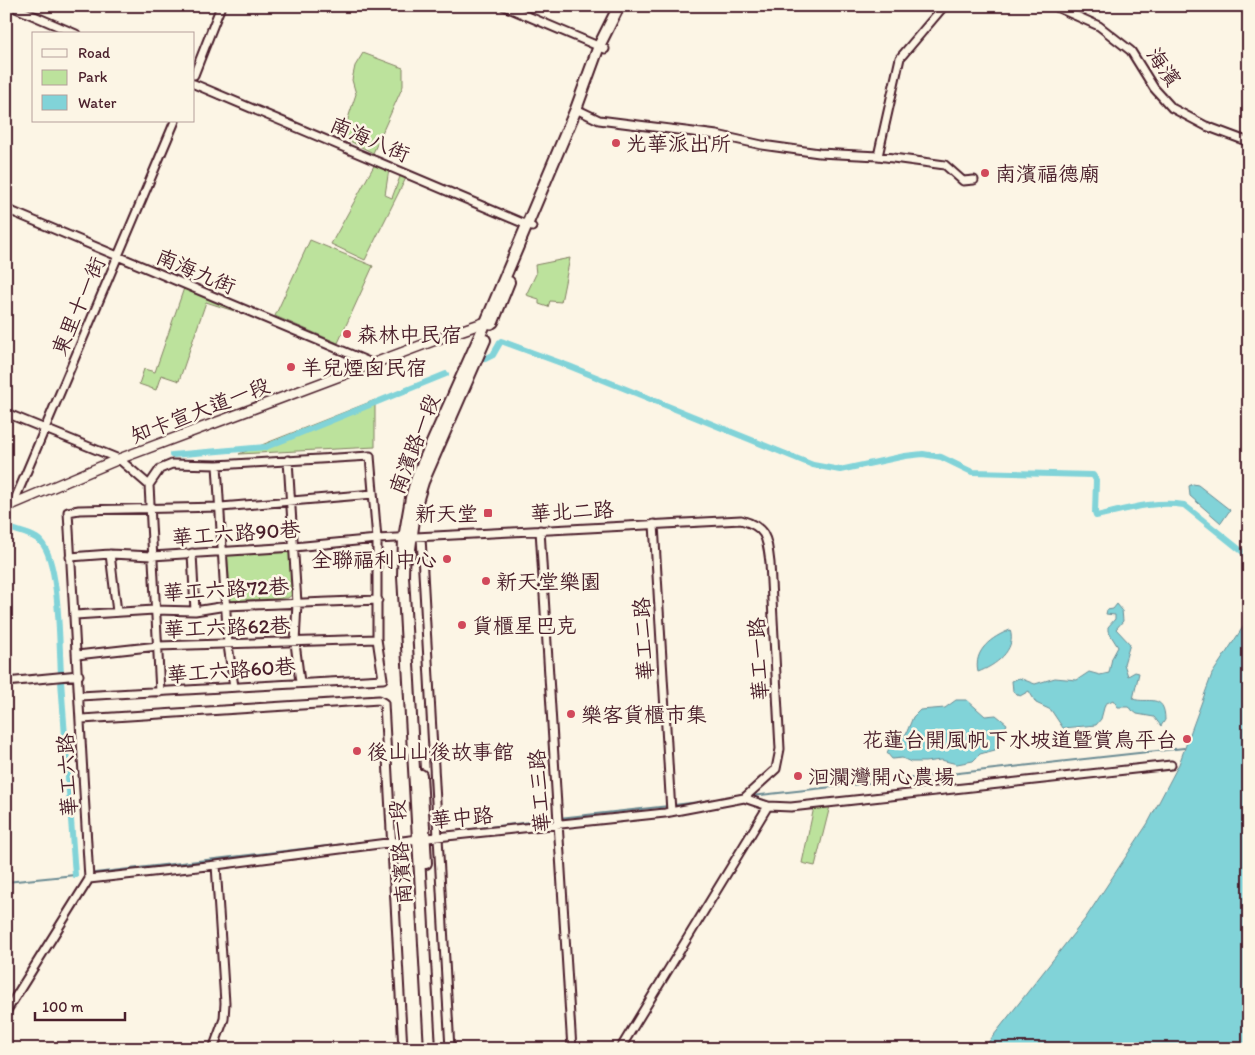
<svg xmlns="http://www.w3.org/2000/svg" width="1255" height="1055" font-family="Itim,'LXGW WenKai TC',sans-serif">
  <rect width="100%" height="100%" fill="#fcf5e5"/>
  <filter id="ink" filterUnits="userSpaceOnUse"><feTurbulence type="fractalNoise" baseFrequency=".02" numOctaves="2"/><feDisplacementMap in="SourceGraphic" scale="10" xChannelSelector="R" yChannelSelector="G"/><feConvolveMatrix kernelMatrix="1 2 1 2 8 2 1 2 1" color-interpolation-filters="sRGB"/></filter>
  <g filter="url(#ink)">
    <!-- green -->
    <path fill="#bce29c" stroke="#838064" d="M363,53L403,68V86L373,153L342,137L356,94L352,80L355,66Z
      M376,162L389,169L385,195L392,198L401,174L407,176L365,260L331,244Z
      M310,240L373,266L338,343L275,316Z
      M570,258L561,302L550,301L548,307L539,304V299L526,295L536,274L535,265Z
      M184,288L236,306L234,311L206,302L179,381L161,375L156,390L139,384L144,369L155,372Z
      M375,400V447L239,454Z
      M290,549L293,594L288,598L231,601L227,552Z
      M830,806L815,866L802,863L814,807Z"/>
    <!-- water -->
    <path fill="#81d3d8" stroke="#6b8b93" d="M1193,484L1198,485L1230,510L1221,523L1190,496L1189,486Z
      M1117,604L1122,610L1123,621L1116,629L1130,644L1124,664L1128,676L1135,672L1139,673L1133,699C1147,704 1165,692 1165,720L1161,726L1154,717L1137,714L1128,707H1118L1113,700L1105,704L1101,719L1096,725L1063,728L1051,710L1036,703L1029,691L1020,696L1013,691L1012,681L1019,678L1035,684L1055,678L1077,680L1089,672L1100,675L1109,673L1112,658L1118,647L1108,631V627L1115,619V615L1106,614L1107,610L1113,609Z
      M1249,618V1049H983L1085,919L1148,823L1179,764L1212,674Z
      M1010,630C1017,650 995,666 978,672C973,650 992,637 1010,630Z
      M956,700H967L985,716L996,715L1007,724L995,750L980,754L973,761L957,764L941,760L925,762H911L902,758L892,759L887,753L892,741L906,734L913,717L920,710L945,708Z"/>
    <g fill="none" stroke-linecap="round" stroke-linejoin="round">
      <!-- stream -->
      <path stroke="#6b8b93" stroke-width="2" d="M751,796L1184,748
        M674,805L716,800
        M559,818L669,806
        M440,833L555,819
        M393,838L413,836
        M95,873L388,839
        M6,882L75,875"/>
      <!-- canal -->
      <path stroke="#81d3d8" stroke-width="6" d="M485,359L493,355L501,341L569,366L813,465L840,470L905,456L923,454L941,457L972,472L1093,475L1096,480L1095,513L1096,516C1124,510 1155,500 1184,505L1249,557
        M172,455L266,447L446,374
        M6,527C16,531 34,534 41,542C60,562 59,645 61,674
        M61,681L75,875"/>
      <!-- minor casing -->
      <g stroke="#4a1f2b" stroke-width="11">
        <path id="minor" d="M11,6L76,34
          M504,6L605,49
          M1054,6L1099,26L1131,51L1154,88L1172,108L1206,126L1249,142
          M194,75L221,6
          M194,84L532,227
          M576,109L599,120L717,135L762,145L819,153L878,156L945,165L963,181L974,180
          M878,156L900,58L944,6
          M6,209L374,364
          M6,413L119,459L149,485L160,692
          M288,460L297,603L295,643L300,682
          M217,465L228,645L234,687
          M13,504L175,121
          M654,524L671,812
          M540,530L572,1049
          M421,537L450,1049
          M192,553L195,611
          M110,554L117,612
          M70,557L110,554L152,556L294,547L377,539L741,520C767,527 767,539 770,563L780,749L776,769L744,798
          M75,615L154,610L195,611L226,606L378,600
          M77,655L158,646L377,639
          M6,682L79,675
          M80,696L383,679L377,639V539L370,456L217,465L172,464L160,469L149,485
          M82,719L379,700L384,703L403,1049
          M89,879L216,865L418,839L665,813L744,798L768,806L791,807L1171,765
          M6,1012L89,879L68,512L79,510L221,507L373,494
          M213,1049L224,1019L225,1003L216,865
          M620,1049L768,806"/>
      </g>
      <!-- tertiary casing -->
      <g stroke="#4a1f2b" stroke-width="12">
        <path id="tertiary" d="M6,507L119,459L457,332L486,322L491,324"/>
      </g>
      <!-- secondary casing -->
      <g stroke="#4a1f2b" stroke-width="14">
        <path id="secondary" d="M493,322L509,282
          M409,556L416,505L423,482L485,340
          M421,775L426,863
          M430,1049L403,576L404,538L411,498L418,474L486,322L576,109L599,46L619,6"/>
      </g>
      <!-- minor -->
      <use href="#minor" stroke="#fcf5e5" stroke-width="7"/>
      <!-- tertiary -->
      <use href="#tertiary" stroke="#fcf5e5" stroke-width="9"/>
      <!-- secondary -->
      <use href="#secondary" stroke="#fcf5e5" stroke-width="10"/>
    </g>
  </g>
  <!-- markers -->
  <g fill="#d1495b" stroke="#fcf5e5" stroke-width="2">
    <circle cx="616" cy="143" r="5"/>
    <circle cx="985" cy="173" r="5"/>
    <circle cx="347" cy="334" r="5"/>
    <circle cx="291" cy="367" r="5"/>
    <rect x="483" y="508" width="10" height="10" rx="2.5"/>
    <circle cx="447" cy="559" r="5"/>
    <circle cx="486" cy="581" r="5"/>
    <circle cx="462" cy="625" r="5"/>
    <circle cx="571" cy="714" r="5"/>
    <circle cx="1187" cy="739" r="5"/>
    <circle cx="357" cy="751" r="5"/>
    <circle cx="798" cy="776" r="5"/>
  </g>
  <g text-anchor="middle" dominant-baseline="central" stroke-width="5" stroke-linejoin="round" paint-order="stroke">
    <!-- street labels -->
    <g font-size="21" fill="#4a1f2b" stroke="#fcf5e5">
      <text transform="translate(1164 67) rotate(55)">海濱</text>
      <text transform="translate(370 139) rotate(23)">南海八街</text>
      <text transform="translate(196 271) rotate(23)">南海九街</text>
      <text transform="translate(78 306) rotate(-67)">東里十一街</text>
      <text transform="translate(200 410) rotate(-21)">知卡宣大道一段</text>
      <text transform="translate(414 444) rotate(-69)">南濱路一段</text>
      <text transform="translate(572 511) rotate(-3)">華北二路</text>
      <text transform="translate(236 533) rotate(-4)">華工六路90巷</text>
      <text transform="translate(226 589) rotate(-3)">華工六路72巷</text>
      <text transform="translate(227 627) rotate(-2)">華工六路62巷</text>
      <text transform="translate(643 639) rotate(-93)">華工二路</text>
      <text transform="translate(758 659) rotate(-93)">華工一路</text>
      <text transform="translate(231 670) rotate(-4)">華工六路60巷</text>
      <text transform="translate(67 775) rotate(-93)">華工六路</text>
      <text transform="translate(539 791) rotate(-94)">華工三路</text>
      <text transform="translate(462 817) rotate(-5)">華中路</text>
      <text transform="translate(400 852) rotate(-94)">南濱路一段</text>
    </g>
    <!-- poi labels -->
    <g font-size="21" fill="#4a1f2b" stroke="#fcf5e5" text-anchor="start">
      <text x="626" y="143">光華派出所</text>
      <text x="995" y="173">南濱福德廟</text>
      <text x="357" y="334">森林中民宿</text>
      <text x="301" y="367">羊兒煙囪民宿</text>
      <text x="478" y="513" text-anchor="end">新天堂</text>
      <text x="437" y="559" text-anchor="end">全聯福利中心</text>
      <text x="496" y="581">新天堂樂園</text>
      <text x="472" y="625">貨櫃星巴克</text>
      <text x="581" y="714">樂客貨櫃市集</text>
      <text x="1177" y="739" text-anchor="end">花蓮台開風帆下水坡道暨賞鳥平台</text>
      <text x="367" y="751">後山山後故事館</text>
      <text x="808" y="776">洄瀾灣開心農場</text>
    </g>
  </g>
  <!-- margin -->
  <rect width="1255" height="1055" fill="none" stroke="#fcf5e5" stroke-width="25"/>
  <rect x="12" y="12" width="1230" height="1030" fill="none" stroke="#4a1f2b" stroke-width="2" filter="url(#ink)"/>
  <!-- legend -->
  <rect x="32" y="32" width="162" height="90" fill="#fcf5e5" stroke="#b59f9b"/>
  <rect x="42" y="49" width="25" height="8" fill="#fcf5e5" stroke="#b59f9b"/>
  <text x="78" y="58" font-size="15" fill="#4a1f2b">Road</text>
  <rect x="42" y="70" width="25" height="15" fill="#bce29c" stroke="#b59f9b"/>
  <text x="78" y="82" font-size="15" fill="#4a1f2b">Park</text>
  <rect x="42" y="95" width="25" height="15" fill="#81d3d8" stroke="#b59f9b"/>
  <text x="78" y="108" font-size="15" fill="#4a1f2b">Water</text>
  <!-- scale -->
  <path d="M35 1012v8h90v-8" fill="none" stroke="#4a1f2b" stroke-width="2.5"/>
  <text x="42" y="1012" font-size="15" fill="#4a1f2b" stroke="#fcf5e5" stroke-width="4" paint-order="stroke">100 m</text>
</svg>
